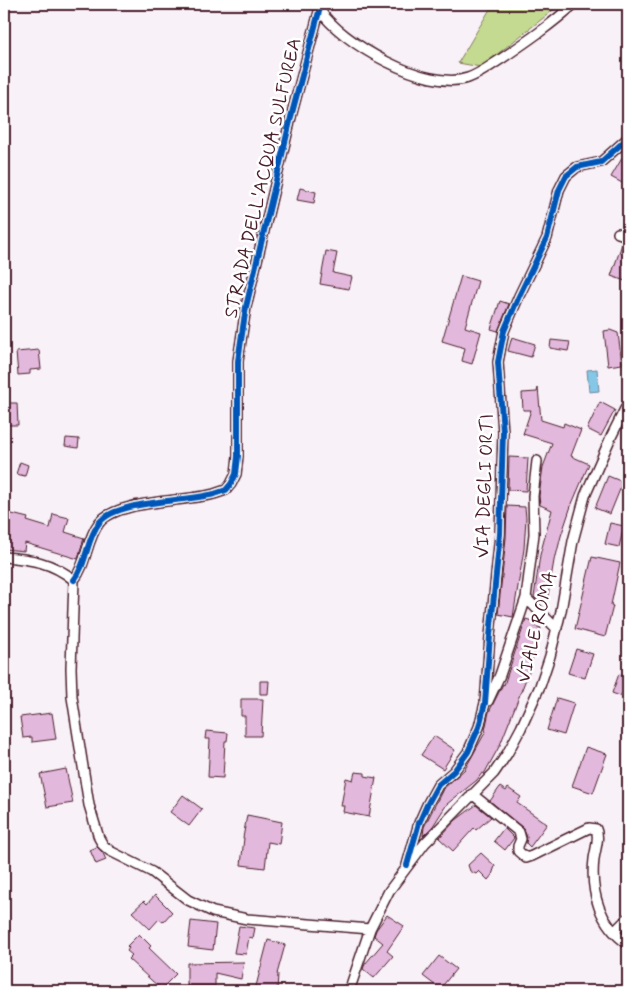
<svg xmlns="http://www.w3.org/2000/svg" width="632" height="995" font-family="Mynerve,sans-serif">
  <rect width="100%" height="100%" fill="#f9f1f8"/>
  <filter id="ink" filterUnits="userSpaceOnUse"><feTurbulence type="fractalNoise" baseFrequency=".02" numOctaves="2"/><feDisplacementMap in="SourceGraphic" scale="10" xChannelSelector="R" yChannelSelector="G"/><feConvolveMatrix kernelMatrix="1 2 1 2 8 2 1 2 1" color-interpolation-filters="sRGB"/></filter>
  <g filter="url(#ink)">
    <!-- green -->
    <path fill="#c3da90" stroke="#867c5e" d="M493,4H561L481,67L458,63Z"/>
    <!-- water -->
    <path fill="#85c7e6" stroke="#6d849b" d="M597,369L599,391L589,392L587,370Z"/>
    <!-- building -->
    <path fill="#e3b8dd" stroke="#4a1f2b" d="M628,148V177L624,184L611,177Z
      M300,188L316,192L314,203L297,200Z
      M622,244L628,246V282L611,276Z
      M326,251L337,253L333,273L352,277L349,289L320,284Z
      M461,276L478,281L465,327L481,332L472,364L462,361L465,348L442,341Z
      M500,301L509,304L498,331L491,329Z
      M610,330L618,333L622,364L608,366L604,331Z
      M512,337L535,344L531,357L508,351Z
      M551,340L570,342L568,351L550,348Z
      M39,350L41,369L30,370V374L18,375L16,352Z
      M538,388L541,420L563,427L564,423L581,430L571,456L589,464L571,506L561,536L556,556L555,555L547,601L536,599L534,597L540,555L552,510L540,505L539,496L543,467L552,443L523,434L531,410H523L522,393L537,392Z
      M600,402L615,410L601,436L587,429Z
      M6,403H17L18,425H4V405H6Z
      M66,438L79,439L78,448L65,446Z
      M509,457L528,458L526,491L508,490Z
      M20,462L28,465L25,476L16,474Z
      M608,476L623,482L610,514L595,508Z
      M507,506L525,507L526,518L524,549L513,617L498,614L506,538Z
      M4,512L28,518L27,521L50,528L53,514L69,518L65,532L84,538L78,559L25,543L24,551L4,549Z
      M610,523L624,526L619,547L605,544Z
      M592,557L620,563L611,605L613,606L605,637L575,629Z
      M526,619L535,622L534,626L541,628L527,679H526L500,745L484,774L482,773L477,780L447,804L433,826L423,836L424,827L443,789L465,769L486,731L485,730L489,712L503,684L504,685Z
      M576,649L593,654L585,678L568,673Z
      M619,674L628,678V696L622,693L620,696L612,693Z
      M260,681H269L268,694H260Z
      M557,698L574,703L564,735L547,730Z
      M241,699H263L261,736H245V716H241Z
      M52,713L56,739L32,742V737L23,738L20,717Z
      M206,731L228,733L227,741H225L223,778L208,777L210,739H205Z
      M434,736L455,750L443,769L421,755Z
      M586,747L607,754L593,793L572,786Z
      M66,769L73,803L47,807L40,774Z
      M355,772L365,773V776L376,778L369,817L343,812L344,806H341L346,778L353,780Z
      M500,787L506,791L508,788L521,797L517,803L547,824L530,847L526,843L527,837L523,828L490,801Z
      M183,795L202,809L189,826L170,812Z
      M476,805L491,817L476,830L474,828L453,851L439,838L456,820Z
      M247,815L282,822L279,844L268,842L265,868L241,865L244,838H243Z
      M504,828L514,838L505,850L494,841Z
      M97,847L103,853L106,860L96,864L90,850Z
      M481,853L495,866L492,875L488,880L479,871L476,874L470,871L468,865Z
      M155,895L172,912L163,922L159,919L150,929L132,912L144,901L147,904Z
      M387,915L404,926L387,951L393,956L374,978L363,969L365,964L383,943L374,936L376,930Z
      M191,921L216,924L213,950L188,947Z
      M239,926L255,928L253,938L249,937L246,954L234,953Z
      M139,934L151,946L149,948L176,974L161,989L128,959L132,955L127,951L129,948L127,946Z
      M268,940L285,945L277,974H278L277,991L255,990Z
      M439,956L456,969L440,989L423,976Z
      M244,962L241,979L215,973V986H187V963Z"/>
    <g fill="none" stroke-linecap="round" stroke-linejoin="round">
      <!-- minor casing -->
      <g stroke="#4a1f2b" stroke-width="12">
        <path id="minor" d="M319,9C341,43 427,92 468,78C480,74 490,66 501,59C526,42 551,25 574,4
          M618,233L628,236
          M4,557C30,559 52,562 74,580L71,668L72,697L89,805L99,838L103,845L110,851L152,872L188,900L213,912L247,919L370,929
          M74,580C87,564 86,540 99,523C116,500 185,502 214,494L226,490L231,484L236,474L238,456V361L246,307L292,113L321,4
          M526,598L557,629
          M488,701L500,675L526,598L534,534L533,496L537,461
          M472,794L519,832L521,839L518,846V851L526,858L532,856L589,828L596,829C600,838 595,850 594,859C590,893 600,925 628,944
          M407,865L419,823L427,805L438,785L454,771L468,752L479,727L485,703L490,636L500,534L503,432L498,362L504,331L519,296L547,238L559,190L566,176L577,167L601,162L628,138
          M614,932L628,918
          M349,991L370,929L389,891L425,843L494,773L507,754L521,728L540,686L550,656L561,611L573,541L585,496L611,437L628,403"/>
      </g>
      <!-- minor -->
      <use href="#minor" stroke="#fff" stroke-width="9"/>
      <!-- cycleway casing -->
      <g stroke="#fff" stroke-width="9">
        <path id="cycleway" d="M74,580C87,564 86,540 99,523C116,500 185,502 214,494L226,490L231,484L236,474L238,456V361L246,307L292,113L321,4
          M407,865L419,823L427,805L438,785L454,771L468,752L479,727L485,703L490,636L500,534L503,432L498,362L504,331L519,296L547,238L559,190L566,176L577,167L601,162L628,138"/>
      </g>
      <!-- cycleway -->
      <use href="#cycleway" stroke="#0057b8" stroke-width="6"/>
    </g>
  </g>
  <g text-anchor="middle" dominant-baseline="central" stroke-width="5" stroke-linejoin="round" paint-order="stroke">
    <!-- street labels -->
    <g font-size="19" fill="#4a1f2b" stroke="#fff">
      <text transform="translate(263 178) rotate(-77)">STRADA DELL'ACQUA SULFUREA</text>
      <text transform="translate(485 486) rotate(-88)">VIA DEGLI ORTI</text>
      <text transform="translate(537 627) rotate(-76)">VIALE ROMA</text>
    </g>
  </g>
  <!-- margin -->
  <rect width="632" height="995" fill="none" stroke="#fff" stroke-width="20"/>
  <rect x="10" y="10" width="612" height="975" fill="none" stroke="#4a1f2b" stroke-width="2" filter="url(#ink)"/>
</svg>
